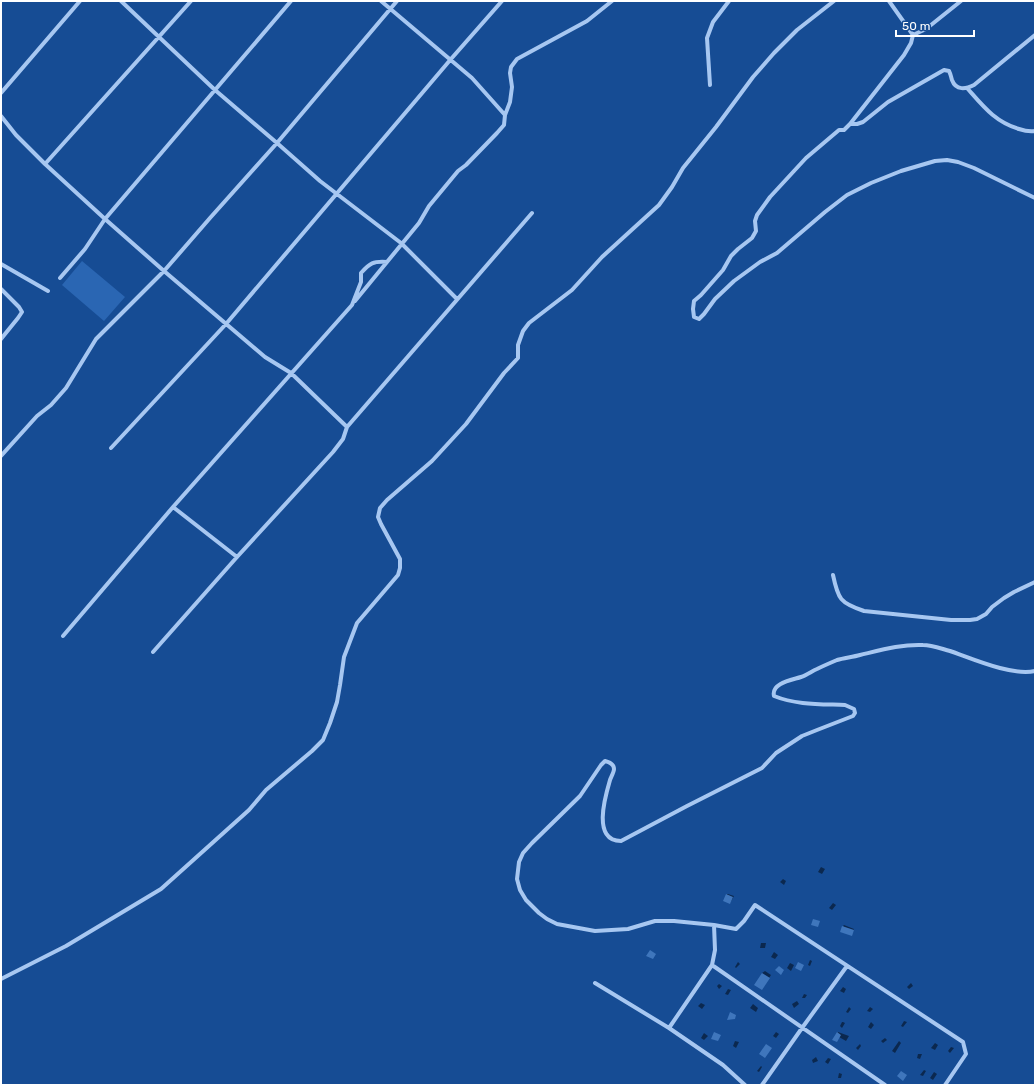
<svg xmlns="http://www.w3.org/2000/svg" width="1036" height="1086" font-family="Rubik,sans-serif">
  <rect width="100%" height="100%" fill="#164c94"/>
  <!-- green -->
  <path fill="#2a66b3" d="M82,261L125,297L104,321L62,285Z"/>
  <!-- shadow -->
  <path fill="#0007" d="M821,867L825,869L822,874L818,872Z
    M783,879L786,881L784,885L780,882Z
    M727,894H728L734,896L730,903L725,900Z
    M833,903L836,905L832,910L829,908Z
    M844,925L854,929L852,934L843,926Z
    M761,943H766L765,948H760Z
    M774,952L778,955L775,959L771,957Z
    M810,960L812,961L810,966L808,965Z
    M738,962L740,964L736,968L735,967Z
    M790,963L794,965L791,971L787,968Z
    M765,971L771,975L764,986L762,973Z
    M911,983L913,986L909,989L907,987Z
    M719,984L722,986L719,989L717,986Z
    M843,987L846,989L844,993L840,991Z
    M728,989L731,990L728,995L725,994Z
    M804,994L807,995L805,998H802Z
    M797,1001L799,1004L794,1008L792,1004Z
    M701,1003L705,1005L702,1009L698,1006Z
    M753,1004L758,1008L756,1012L750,1008Z
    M849,1007L851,1009L848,1013L846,1012Z
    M870,1007L873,1009L870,1012L867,1011Z
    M904,1021L907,1022L903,1027L901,1026Z
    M842,1022H843L845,1023L842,1028L840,1026Z
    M871,1022L874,1025L871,1029L868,1027Z
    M776,1032L779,1034L776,1038L773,1036Z
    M838,1032L849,1036L846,1041L839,1037L837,1033Z
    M704,1033L708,1036L704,1040L701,1038Z
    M885,1038L887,1040L883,1043L881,1041Z
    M735,1041L739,1042L736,1048L733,1046Z
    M899,1041L901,1043L895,1053L892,1051Z
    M935,1043L938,1045L935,1050L931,1048Z
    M860,1044L861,1046L858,1050L856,1048Z
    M951,1047L954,1048L950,1053L948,1051Z
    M918,1054H922L920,1059L917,1058Z
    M816,1057L818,1061L813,1063L812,1060Z
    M828,1058L831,1059L828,1064L825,1062Z
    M761,1066L762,1067L759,1072L757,1071Z
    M924,1070L926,1071L923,1076L920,1075Z
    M934,1072L937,1074L933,1080L930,1078Z
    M839,1073L842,1074L841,1078H838Z"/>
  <!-- building -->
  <path fill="#3f76bc" d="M726,894L733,897L730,904L723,901Z
    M813,919L820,921L818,927L811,925Z
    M842,926L854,930L852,936L840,932Z
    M650,950L656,954L653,959L646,956Z
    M798,962L804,965L801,971L795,968Z
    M779,966L784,970L781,975L775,970Z
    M762,973L770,978L762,990L754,985Z
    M730,1012L736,1015L735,1019L727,1020Z
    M714,1032L721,1035L718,1041L711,1039Z
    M837,1032L841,1035L837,1042L832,1040Z
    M766,1044L772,1048L765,1058L759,1054Z
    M901,1071L907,1075L903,1081L897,1076Z"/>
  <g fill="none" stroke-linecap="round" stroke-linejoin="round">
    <!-- street -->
    <path stroke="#a7c7f1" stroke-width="4" d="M121,1L215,90L277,143L320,181L401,243L457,299
      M381,1L472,78L505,115
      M889,1L913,35L911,43L904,55L850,124L844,130H839L806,158L770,197L757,215L755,221L756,231L752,238L738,249L731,256L723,270L701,295L694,301L693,309L694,317L699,319L704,314L715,299L734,281L760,262L777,253L825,212L847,195L871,183L901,171L935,161L947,160L958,162L974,168L1035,198
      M913,35L926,29L961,1
      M710,85L707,38L713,22L729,1
      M967,88C983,106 995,122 1019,129C1025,131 1029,132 1035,131
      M1,93L80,1
      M1,116L16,135L45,164L105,219L164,271L265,357L291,373L347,427
      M850,124H857L863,122L888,102L944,70L949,71C951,75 951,77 952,80C956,91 966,89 974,85L1035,35
      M45,164L191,1
      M1,264L48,291
      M60,278L85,249L105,219L215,90L291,1
      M1,289L19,307L22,312L18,318L1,339
      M355,301L387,262
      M111,448L226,324L451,59L502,1
      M1,456L37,416L51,405L66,388L96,339L164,271L210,218L277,143L397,1
      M173,507L237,557
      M833,575C838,599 840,603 864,611L951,620H970L977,619L986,614L992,607L1004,598L1014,592L1035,582
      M63,636L173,507L352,305L361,282V273C370,263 373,261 387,262L419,223L429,206L458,171L466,165L497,133L504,125L505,115L510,102L512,87L510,73L511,67L517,59L587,21L612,1
      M153,652L237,557L333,452L343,439L347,427L532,213
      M714,925L674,921H655L628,929L595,931L557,924L547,919L539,913L526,900L520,890L517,879L519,862L523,853L532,843L580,796L601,765L605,761C609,762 614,764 614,769C614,772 611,777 610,780C605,797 592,841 621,841L687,806L762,768L776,753L802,736L817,730L853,716L855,713L854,709L845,705C821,704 796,705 774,696C771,683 792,680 801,677C807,675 812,671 817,669C823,666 830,663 837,660C844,658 853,657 860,655C881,650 902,644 923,645C932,645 942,649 950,651C973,659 1011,676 1035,671
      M712,965L885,1085
      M1,979L66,946L161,889L249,810L266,790L312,751L323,740L330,723L337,702L340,685L344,657L357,623L398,575L400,568V559L381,524L378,517L380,508L387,500L432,461L466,424L504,373L518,358V345L523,331L529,323L572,290L602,257L659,205L672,187L683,168L716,127L753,77L774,53L797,30L834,1
      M595,983L669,1028L723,1065L745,1085
      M669,1028L712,965L715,950L714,925L736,929L744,921L755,905L963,1042L966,1054L945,1085
      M762,1085L802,1028L847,966"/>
  </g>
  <!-- border -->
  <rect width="1036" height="1086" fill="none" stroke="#ffffff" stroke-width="4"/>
  <!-- scale -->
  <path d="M896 30v6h78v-6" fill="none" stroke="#ffffff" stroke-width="2"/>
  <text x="902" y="30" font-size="12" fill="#ffffff" stroke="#164c94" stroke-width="3" paint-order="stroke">50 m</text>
</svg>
